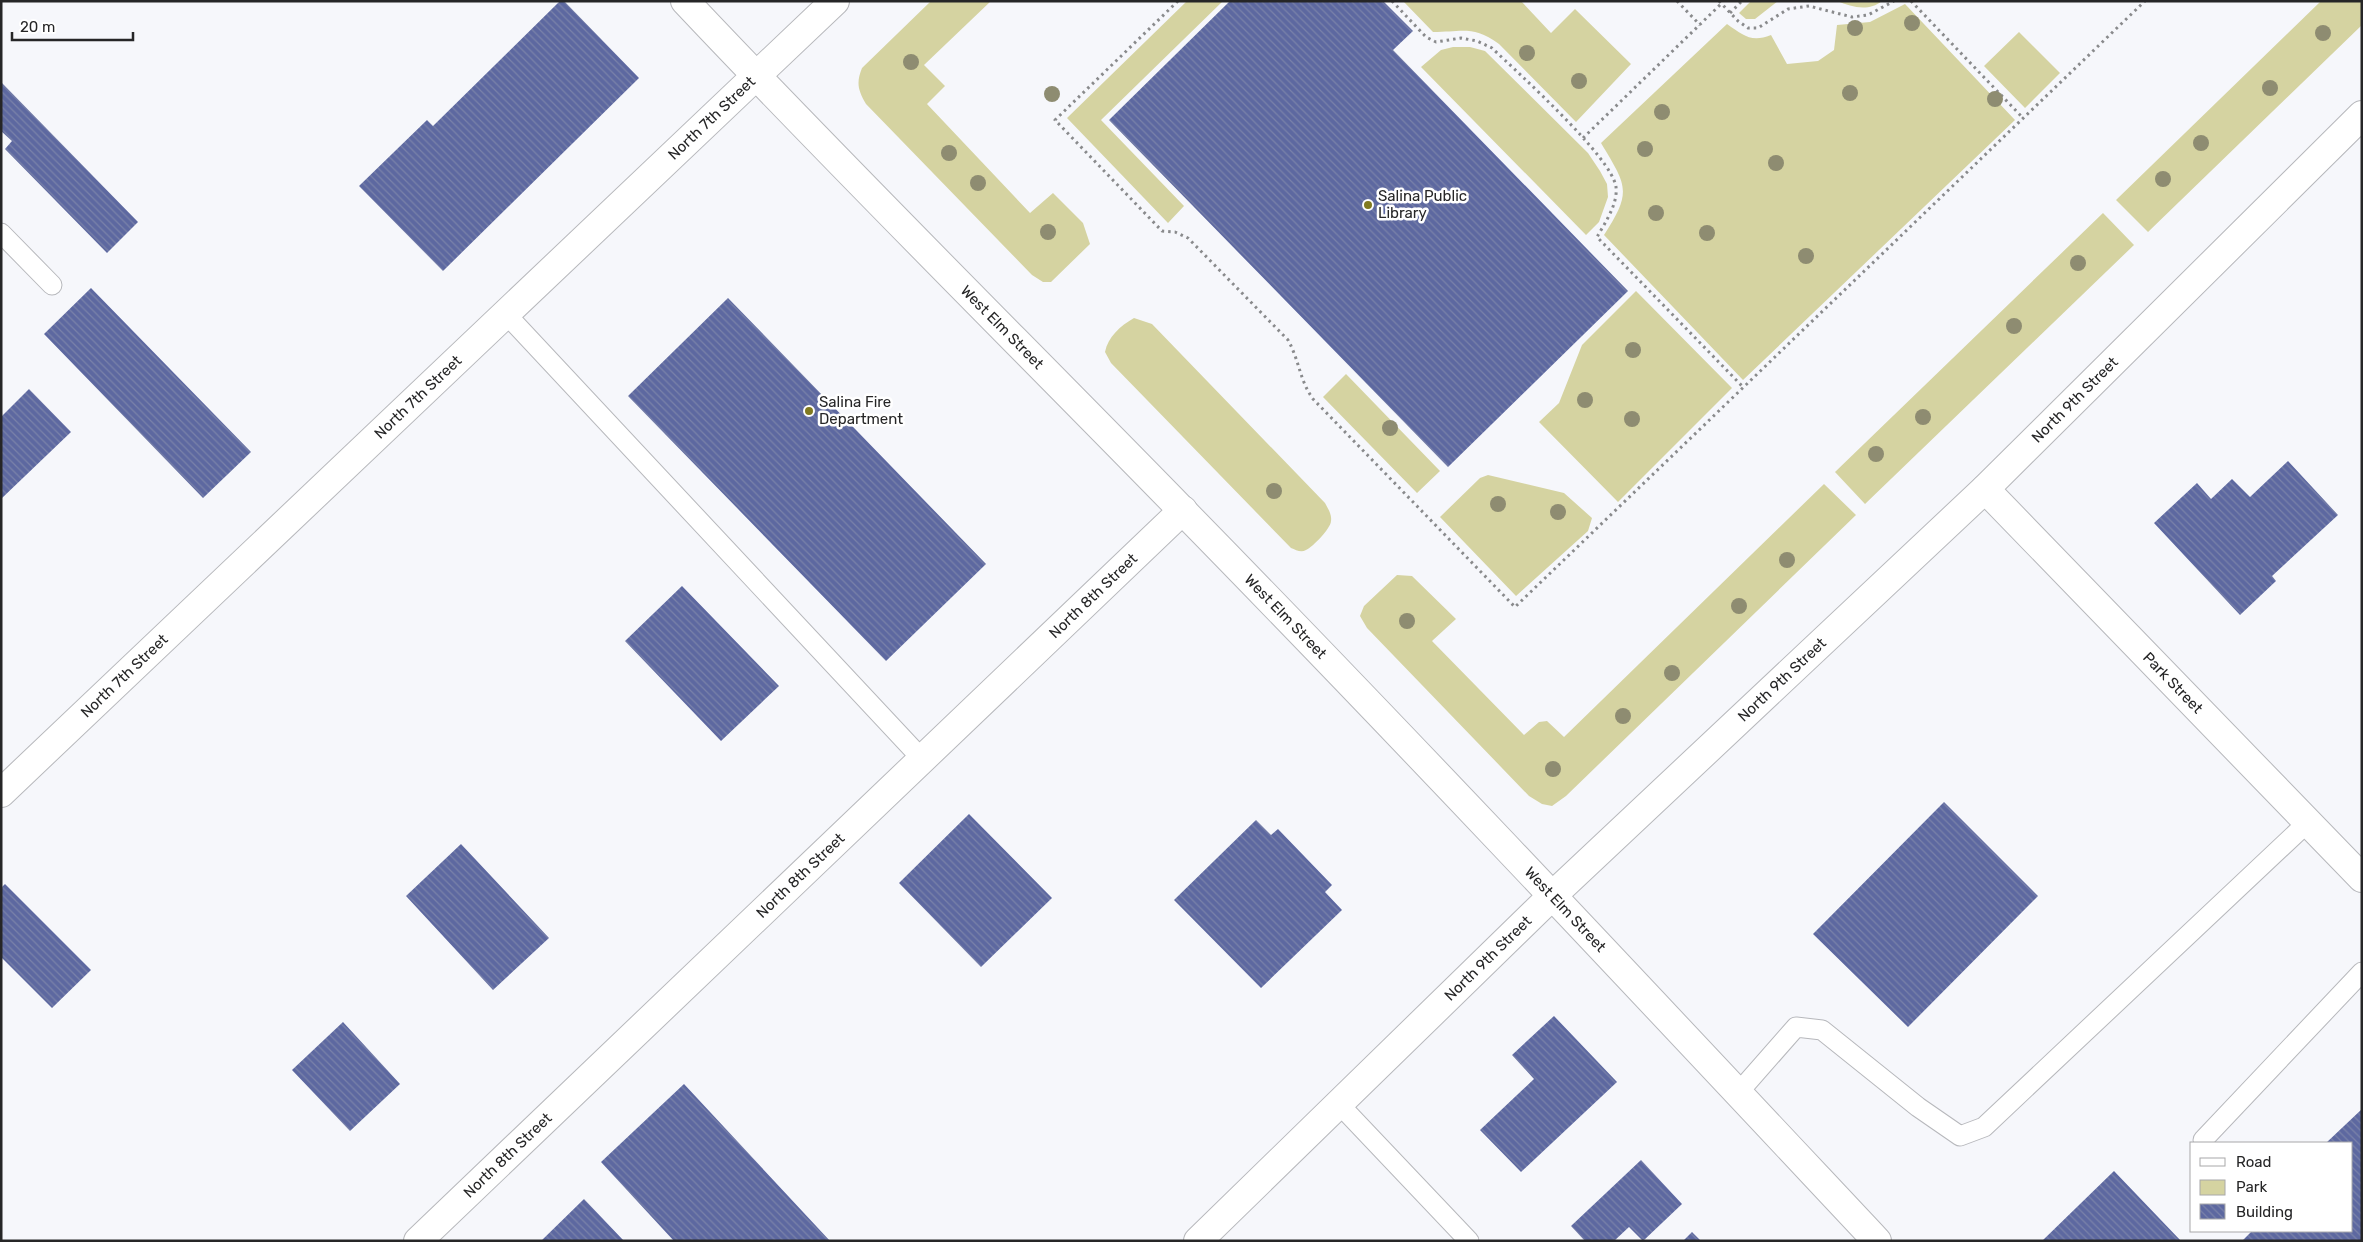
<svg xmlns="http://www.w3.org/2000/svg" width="2363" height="1242" font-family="Rubik,sans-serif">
  <defs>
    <pattern id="building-back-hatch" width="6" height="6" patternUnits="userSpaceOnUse" patternTransform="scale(1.25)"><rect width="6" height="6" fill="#5d68a0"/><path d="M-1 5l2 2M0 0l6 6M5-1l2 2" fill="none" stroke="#7a82a9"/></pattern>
  </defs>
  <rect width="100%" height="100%" fill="#f6f7fb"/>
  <!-- green -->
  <path fill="#d5d3a1" d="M931,1H991L924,65L945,86L927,104L1030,213L1053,193L1083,223L1090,244L1051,282H1043L1032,275L866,104C858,90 856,83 862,68Z
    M1187,1H1223L1101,120L1184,206L1168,223L1067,118Z
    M1403,1H1521L1551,33L1575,9L1631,64L1576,122L1499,44C1473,25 1462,32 1433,32Z
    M1751,1H1778L1755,19H1746L1739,13Z
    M1837,1H1882C1868,12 1852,7 1837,1Z
    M2321,1H2362V25L2148,232L2116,200Z
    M1905,4L2015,120L1743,380L1604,235C1633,191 1626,185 1601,143L1727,24C1743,35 1751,43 1771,35L1787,64L1818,61L1834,50L1837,25L1870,22Z
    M2019,32L2060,73L2025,108L1984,66Z
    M1453,47H1470L1485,51L1588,153L1600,171L1607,184L1608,197L1599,222L1586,235L1421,67L1441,50Z
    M2103,213L2134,245L1865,504L1835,472Z
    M1636,291L1732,388L1618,502L1539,422L1559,403L1582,345Z
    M1134,318L1152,324L1325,503C1328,509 1332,514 1331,521C1331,528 1313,547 1306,550C1301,553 1296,550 1291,548L1111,363L1105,352C1108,337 1120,326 1134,318Z
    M1346,374L1440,471L1417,493L1323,397Z
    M1488,475L1564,493L1592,518L1588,531L1516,596L1440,517L1480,478Z
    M1824,484L1856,515L1566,796L1552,806L1542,804L1529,796L1367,628L1360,616L1364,606L1397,575L1412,576L1456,619L1432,641L1524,735L1539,722L1547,721L1564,737Z"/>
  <!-- building -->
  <path fill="url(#building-back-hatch)" d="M560,1H564L639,78L443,271L359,186L427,120L433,126Z
    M1230,1H1383L1413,31L1393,50L1628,291L1448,467L1109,120Z
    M1,82L138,222L107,253L5,149L12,141L1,131Z
    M91,288L251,452L203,498L44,334Z
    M728,298L986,564L886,661L628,396Z
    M29,389L71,432L1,499V417Z
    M2288,461L2338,515L2272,576L2276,581L2240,615L2154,523L2197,483L2211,499L2232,479L2250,497Z
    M682,586L779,686L721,741L625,641Z
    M1944,802L2038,896L1908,1027L1813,934Z
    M969,814L1052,898L981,967L899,883Z
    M1256,820L1271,835L1278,829L1332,885L1325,892L1342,910L1261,988L1174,900Z
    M461,844L549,938L493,990L406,896Z
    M5,884L91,970L52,1008L1,957V888Z
    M1554,1016L1617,1082L1521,1172L1480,1130L1534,1079L1512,1055Z
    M343,1022L400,1084L350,1131L292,1070Z
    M684,1084L830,1241H674L601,1162Z
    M2362,1109V1241H2242L2252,1231H2352V1143H2326Z
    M1641,1160L1682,1204L1643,1241L1629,1227L1614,1241H1585L1571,1226Z
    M2114,1171L2181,1241H2042Z
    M584,1199L624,1241H541Z
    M1692,1232L1701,1241H1683Z"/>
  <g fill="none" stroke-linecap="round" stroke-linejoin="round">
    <!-- lane casing -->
    <g stroke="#b7b8bc" stroke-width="21">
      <path id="lane" d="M1,233L52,285
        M506,314L922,759
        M1738,1093L1796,1027L1822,1030L1918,1107L1960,1136L1984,1127L2308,822
        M1339,1104L1469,1241
        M2203,1140L2362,972"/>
    </g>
    <!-- street casing -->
    <g stroke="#b7b8bc" stroke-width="30">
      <g id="street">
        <path id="s1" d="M685,1C847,173 1015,339 1180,508C1416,749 1646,995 1877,1241"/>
        <path id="s2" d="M1985,489L2362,878"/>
        <path id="s3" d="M1,793L835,1"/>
        <path id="s4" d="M418,1241L1183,510"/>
      </g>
    </g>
    <!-- primary casing -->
    <g stroke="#b7b8bc" stroke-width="30">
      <g id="primary">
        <path id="s5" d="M1198,1241L1553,895L1985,489L2362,115"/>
      </g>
    </g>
    <!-- path -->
    <path stroke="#898a8c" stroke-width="3" stroke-dasharray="2.5 4" stroke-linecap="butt" d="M1178,1L1055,120L1162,231L1175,232L1188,238L1288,340C1300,362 1299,379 1313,399L1515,607L2145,1
      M1392,1L1426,37L1436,42L1461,38L1477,41L1492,48C1518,73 1612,157 1616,187C1618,204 1605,223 1597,237L1744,388
      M1677,1L1700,25
      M1719,1L1738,21L1748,28H1758L1788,9L1809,6L1852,17L1868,15L1894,1
      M1911,1L2023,118
      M1730,13L1742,1
      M1583,138L1721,4"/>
    <!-- lane -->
    <use href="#lane" stroke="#fff" stroke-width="19"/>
    <!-- street -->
    <use href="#street" stroke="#fff" stroke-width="28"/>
    <!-- primary -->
    <use href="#primary" stroke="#fff" stroke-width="28"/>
  </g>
  <!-- trees -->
  <g fill="#8e8c71">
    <circle cx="1912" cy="23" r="8"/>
    <circle cx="1855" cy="28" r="8"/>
    <circle cx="2323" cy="33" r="8"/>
    <circle cx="1527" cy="53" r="8"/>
    <circle cx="911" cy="62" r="8"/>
    <circle cx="1579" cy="81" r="8"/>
    <circle cx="2270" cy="88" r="8"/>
    <circle cx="1850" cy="93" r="8"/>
    <circle cx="1052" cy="94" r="8"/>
    <circle cx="1995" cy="99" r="8"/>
    <circle cx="1662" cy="112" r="8"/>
    <circle cx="2201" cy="143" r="8"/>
    <circle cx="1645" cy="149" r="8"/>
    <circle cx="949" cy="153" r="8"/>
    <circle cx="1776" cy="163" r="8"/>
    <circle cx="2163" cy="179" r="8"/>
    <circle cx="978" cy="183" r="8"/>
    <circle cx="1656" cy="213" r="8"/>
    <circle cx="1048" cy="232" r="8"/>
    <circle cx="1707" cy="233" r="8"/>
    <circle cx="1806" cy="256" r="8"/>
    <circle cx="2078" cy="263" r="8"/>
    <circle cx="2014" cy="326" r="8"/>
    <circle cx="1633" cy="350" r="8"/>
    <circle cx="1585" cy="400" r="8"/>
    <circle cx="1923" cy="417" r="8"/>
    <circle cx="1632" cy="419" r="8"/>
    <circle cx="1390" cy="428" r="8"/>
    <circle cx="1876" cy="454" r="8"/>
    <circle cx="1274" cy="491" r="8"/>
    <circle cx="1498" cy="504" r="8"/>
    <circle cx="1558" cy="512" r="8"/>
    <circle cx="1787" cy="560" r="8"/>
    <circle cx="1739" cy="606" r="8"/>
    <circle cx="1407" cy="621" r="8"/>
    <circle cx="1672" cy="673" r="8"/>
    <circle cx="1623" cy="716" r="8"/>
    <circle cx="1553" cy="769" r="8"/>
  </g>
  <!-- markers -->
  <g fill="#817a20" stroke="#fff" stroke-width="2">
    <circle cx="1368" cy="205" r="5"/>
    <circle cx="809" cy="411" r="5"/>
  </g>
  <g text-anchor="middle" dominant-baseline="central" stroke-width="5" stroke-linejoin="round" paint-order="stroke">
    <!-- street labels -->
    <g font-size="15" fill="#262627" stroke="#fff">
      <text stroke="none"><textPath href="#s3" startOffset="980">North 7th Street</textPath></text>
      <text stroke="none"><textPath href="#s1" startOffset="455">West Elm Street</textPath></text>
      <text stroke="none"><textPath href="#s3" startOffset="575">North 7th Street</textPath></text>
      <text stroke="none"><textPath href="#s5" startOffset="1215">North 9th Street</textPath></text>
      <text stroke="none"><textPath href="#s4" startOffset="934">North 8th Street</textPath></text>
      <text stroke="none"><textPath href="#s1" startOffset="860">West Elm Street</textPath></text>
      <text stroke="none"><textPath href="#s3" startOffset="170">North 7th Street</textPath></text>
      <text stroke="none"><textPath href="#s5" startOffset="810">North 9th Street</textPath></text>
      <text stroke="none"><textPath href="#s2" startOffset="270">Park Street</textPath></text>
      <text stroke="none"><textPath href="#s4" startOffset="529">North 8th Street</textPath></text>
      <text stroke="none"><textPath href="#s1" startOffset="1265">West Elm Street</textPath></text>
      <text stroke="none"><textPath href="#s5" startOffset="405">North 9th Street</textPath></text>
      <text stroke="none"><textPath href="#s4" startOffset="124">North 8th Street</textPath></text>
    </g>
    <!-- poi labels -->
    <g font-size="15" fill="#262627" stroke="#fff" text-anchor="start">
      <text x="1378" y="196">Salina Public<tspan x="1378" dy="17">Library</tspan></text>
      <text x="819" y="402">Salina Fire<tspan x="819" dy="17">Department</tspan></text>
    </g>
  </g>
  <!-- border -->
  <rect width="2363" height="1242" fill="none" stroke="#262627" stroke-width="5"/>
  <!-- legend -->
  <rect x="2190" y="1142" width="162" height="90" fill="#ffffff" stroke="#a8a8a9"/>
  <rect x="2200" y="1158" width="25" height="8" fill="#ffffff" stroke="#a8a8a9"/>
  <text x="2236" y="1167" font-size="15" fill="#262627">Road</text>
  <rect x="2200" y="1180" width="25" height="15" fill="#d5d3a1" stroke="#a8a8a9"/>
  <text x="2236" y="1192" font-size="15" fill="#262627">Park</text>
  <rect x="2200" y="1204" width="25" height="15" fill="url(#building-back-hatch)" stroke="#a8a8a9"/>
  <text x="2236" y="1217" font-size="15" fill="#262627">Building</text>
  <!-- scale -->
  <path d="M12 32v8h121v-8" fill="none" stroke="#262627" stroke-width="2.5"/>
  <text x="20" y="32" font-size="15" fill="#262627" stroke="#ffffff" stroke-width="4" paint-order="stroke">20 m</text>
</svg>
